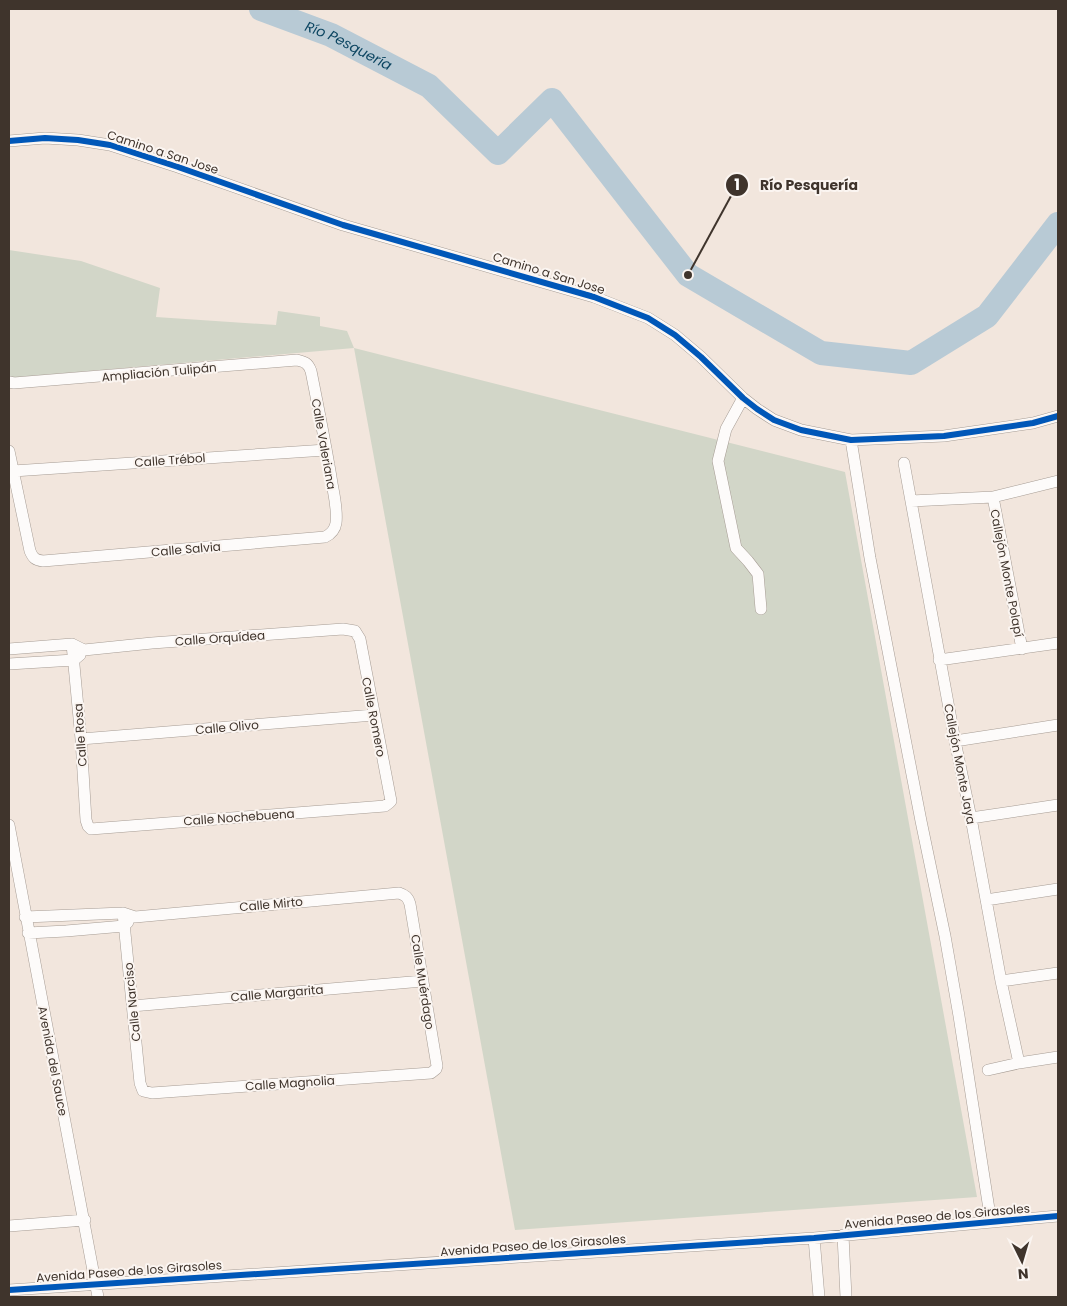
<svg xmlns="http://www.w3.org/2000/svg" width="1067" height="1306" font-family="Poppins,sans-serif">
  <rect width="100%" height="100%" fill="#f2e6dd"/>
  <!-- green -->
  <path fill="#d2d6c8" d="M9,250L81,261L160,288L156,317L276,325L278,311L320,317V326L347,331L354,348L845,472L977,1197L515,1230L354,348L9,378Z"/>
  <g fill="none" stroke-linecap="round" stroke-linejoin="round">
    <!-- river -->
    <path stroke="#b8cad5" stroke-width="24" id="s1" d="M261,9L331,35L429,86L498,153L552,100L688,275L821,353L911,363L987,316L1058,224"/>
    <!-- street casing -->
    <g stroke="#a69c94" stroke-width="12">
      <path id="street" d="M9,141L45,138L78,140L110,145L178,167L343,225L594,297L648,318L675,335L701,357L743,398L757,409L774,420L801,430L851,440L944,436L1033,423L1058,416
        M9,382L14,383L297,360C305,362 308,363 311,371C318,406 325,441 331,477C333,492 338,508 336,523C335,530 331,534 325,537L43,561C35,560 33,558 30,551L9,451
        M743,398L726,429L718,461L736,548L748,561L758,574L761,609
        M851,440L870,558L921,821L945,936L959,1016L991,1222
        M904,463L955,741L971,818L1001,981L1019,1063
        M13,471L326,450
        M993,497L1022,649
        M911,501L993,497L1058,481
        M9,649L72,644L84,650L152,643L343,629L355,631L360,639L391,801L389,803L385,806L91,829L88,826L86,820L81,739L72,644
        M939,660L1058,643
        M9,664L74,660L80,655
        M81,739L374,715
        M955,741L1058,725
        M971,818L1058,805
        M9,825L98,1297
        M986,900L1058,889
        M25,917L123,913L135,917L399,893C405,895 408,897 410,904L437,1066L436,1069L431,1073L152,1093L143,1091L140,1083L123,913
        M28,933L66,931L124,926L128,922
        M1001,981L1058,973
        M132,1006L423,981
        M988,1070L1019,1063L1058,1057
        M9,1226L85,1220
        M843,1235L846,1297
        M814,1238L819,1297
        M9,1290L814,1238L1058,1216"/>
    </g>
    <!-- street -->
    <use href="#street" stroke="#fdfbfa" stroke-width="11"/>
    <!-- cycleway casing -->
    <g stroke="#fbf5f1" stroke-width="9">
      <path id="cycleway" d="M9,141L45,138L78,140L110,145L178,167L343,225L594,297L648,318L675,335L701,357L743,398L757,409L774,420L801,430L851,440L944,436L1033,423L1058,416
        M9,1290L814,1238L1058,1216"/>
    </g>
    <!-- cycleway -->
    <use href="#cycleway" stroke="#0057b8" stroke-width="6"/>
  </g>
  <g text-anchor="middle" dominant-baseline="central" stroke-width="4" stroke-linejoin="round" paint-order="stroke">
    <!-- street labels -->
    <g font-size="12" fill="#3f342c" stroke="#fbf5f1">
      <text transform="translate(163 152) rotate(18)">Camino a San Jose</text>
      <text transform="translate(549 273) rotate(17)">Camino a San Jose</text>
      <text transform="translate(159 372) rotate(-5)">Ampliación Tulipán</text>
      <text transform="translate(324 444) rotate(80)">Calle Valeriana</text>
      <text transform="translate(170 460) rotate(-4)">Calle Trébol</text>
      <text transform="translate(186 549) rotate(-5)">Calle Salvia</text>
      <text transform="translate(1007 573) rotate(79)">Callejón Monte Polapí</text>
      <text transform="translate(220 638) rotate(-4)">Calle Orquídea</text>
      <text transform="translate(374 717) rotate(79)">Calle Romero</text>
      <text transform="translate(227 727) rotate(-5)">Calle Olivo</text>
      <text transform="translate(80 735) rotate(-94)">Calle Rosa</text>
      <text transform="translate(960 764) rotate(79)">Callejón Monte Jaya</text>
      <text transform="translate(239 817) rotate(-4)">Calle Nochebuena</text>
      <text transform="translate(271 904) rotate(-5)">Calle Mirto</text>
      <text transform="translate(423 982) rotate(81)">Calle Muérdago</text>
      <text transform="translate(277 993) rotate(-5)">Calle Margarita</text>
      <text transform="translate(132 1002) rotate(-96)">Calle Narciso</text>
      <text transform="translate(53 1061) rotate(79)">Avenida del Sauce</text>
      <text transform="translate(290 1083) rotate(-4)">Calle Magnolia</text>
      <text transform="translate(937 1216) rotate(-5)">Avenida Paseo de los Girasoles</text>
      <text transform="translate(533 1245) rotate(-4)">Avenida Paseo de los Girasoles</text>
      <text transform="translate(129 1271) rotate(-4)">Avenida Paseo de los Girasoles</text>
    </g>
    <!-- water labels -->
    <g font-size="14" font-style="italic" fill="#0c4561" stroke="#fbf5f1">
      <text stroke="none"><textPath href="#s1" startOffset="95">Río Pesquería</textPath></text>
    </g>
  </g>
  <!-- callouts -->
  <path fill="none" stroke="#3f342c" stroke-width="2" d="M688 275L737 185"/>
  <g fill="#3f342c" stroke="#fbf5f1" stroke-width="2">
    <circle cx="688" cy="275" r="5"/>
    <circle cx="737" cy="185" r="12"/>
  </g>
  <g font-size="15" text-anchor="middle" font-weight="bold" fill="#fff">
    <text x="737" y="190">1</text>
  </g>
  <g font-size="14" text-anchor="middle" font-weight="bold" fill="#3f342c" stroke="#fbf5f1" stroke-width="4" stroke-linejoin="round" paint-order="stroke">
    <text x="809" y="190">Río Pesquería</text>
  </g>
  <!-- border -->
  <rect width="1067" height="1306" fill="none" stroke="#3f342c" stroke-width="20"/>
  <!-- north arrow -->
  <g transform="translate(1022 1261) rotate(175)" stroke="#fbf5f1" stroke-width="4" paint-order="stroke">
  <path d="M0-4L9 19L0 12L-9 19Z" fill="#3f342c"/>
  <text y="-8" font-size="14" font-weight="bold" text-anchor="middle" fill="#3f342c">N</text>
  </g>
</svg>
